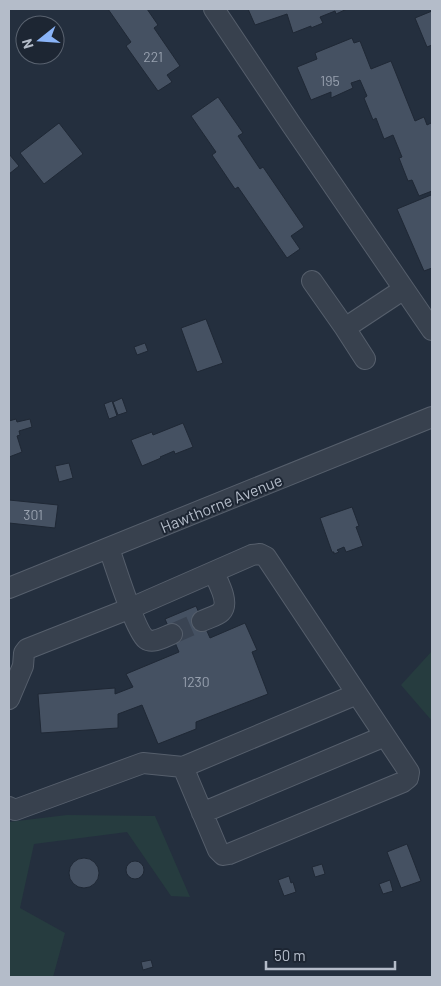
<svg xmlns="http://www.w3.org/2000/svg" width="441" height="986" font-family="Barlow,sans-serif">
  <rect width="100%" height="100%" fill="#242f3e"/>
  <!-- green -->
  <path fill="#263c3f" d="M432,651V721L401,685Z
    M67,815L155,816L190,897L171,896L127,832L34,844L20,908L65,933L53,977H9V822Z"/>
  <!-- building -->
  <path fill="#455162" stroke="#1f2835" d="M108,9H147L158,25L154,28L180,66L167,75L172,82L158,91L126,46L131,42Z
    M248,9H347L336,14L335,11L320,17L323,23L311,28V26L293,33L287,14L255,25Z
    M431,9H432V45L427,47L415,18L432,11Z
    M352,38L354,43L360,41L371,69L391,61L415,121L424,117L427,125L431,123L432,126V191L419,196L412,180L408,181L399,158L402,157L393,135L384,139L376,118L373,120L364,98L367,96L360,80L351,83L353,88L331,98V92L311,100L297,67L317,59L315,53Z
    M218,97L243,133L238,136L260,169L263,167L304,227L291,236L300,249L287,258L238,187L235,189L212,155L216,152L191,116Z
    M59,123L83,154L44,184L20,153Z
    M9,154L19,166L9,174Z
    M431,195L432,198V268L424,271L397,209Z
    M206,319L223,363L197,372L181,328Z
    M145,343L148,351L137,355L134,347Z
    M122,398L127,412L118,415L113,402Z
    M112,401L117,416L109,419L104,404Z
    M16,419L17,422L30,419L32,427L19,431L20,435L17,436L22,452L9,457V421Z
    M183,423L193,447L175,454L174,451L160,457L161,458L142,466L131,440L152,432L153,435Z
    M69,463L73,478L59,482L55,466Z
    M9,500L58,505L55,528L9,523Z
    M352,507L359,526L356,527L363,546L346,552L344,547L337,550L339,552L334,554V552H332L320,518Z
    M196,606L210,638L245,623L257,650L252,652L268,694L196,722V729L158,744L142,705L118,714V728L41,733L38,694L115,688V694L133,687L126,674L179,652L165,619Z
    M407,844L421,881L401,888L387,852Z
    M69 873a15 15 0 1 1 30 0a15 15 0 1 1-30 0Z
    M126 870a9 9 0 1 1 18 0a9 9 0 1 1-18 0Z
    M322,864L325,874L315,877L312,867Z
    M289,876L291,883L293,882L296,892L284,896L278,880Z
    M390,880L393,891L383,894L379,884Z
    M151,960L153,967L143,970L141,962Z"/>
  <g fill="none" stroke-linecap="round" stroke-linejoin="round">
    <!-- minor-tunnel -->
    <path stroke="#3a4453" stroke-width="20" stroke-dasharray="20 10" stroke-linecap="butt" d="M172,634L202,621"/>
    <!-- minor casing -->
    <g stroke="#565f6c" stroke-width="22">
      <path id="minor" d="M214,9L291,124L432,330
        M312,281L345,328L404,289
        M345,328L365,359
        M109,548C114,563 136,632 146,639C153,644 164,637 172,634
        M9,588L432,417
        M202,621C208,618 217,616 221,612C230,603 218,582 214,573
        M9,699L23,666L24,653L27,649L131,608L252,555L260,554L266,557L409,772L408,778L403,782L229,854L223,855L218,850L183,767L143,763L15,810L9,807
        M183,767L357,694
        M202,813L385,736"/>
    </g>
    <!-- minor -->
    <use href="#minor" stroke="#38414e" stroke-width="20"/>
  </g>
  <g text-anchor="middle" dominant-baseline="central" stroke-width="4" stroke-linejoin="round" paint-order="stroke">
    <!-- number labels -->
    <g font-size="14" fill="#98a1af">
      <text x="153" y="56">221</text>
      <text x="330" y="80">195</text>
      <text x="33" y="514">301</text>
      <text x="196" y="681">1230</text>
    </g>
    <!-- street labels -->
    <g font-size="16" fill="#b4bcc9" stroke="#1d2633">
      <text transform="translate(221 503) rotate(-22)">Hawthorne Avenue</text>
    </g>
  </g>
  <!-- border -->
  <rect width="441" height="986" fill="none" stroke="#b4bcc9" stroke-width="20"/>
  <!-- north arrow -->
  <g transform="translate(40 40) rotate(253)"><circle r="24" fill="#1d2633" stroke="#59626f"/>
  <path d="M0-4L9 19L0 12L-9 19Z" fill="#8ab4f8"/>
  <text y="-8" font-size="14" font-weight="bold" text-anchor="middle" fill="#b4bcc9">N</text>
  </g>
  <!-- scale -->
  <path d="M266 961v8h129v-8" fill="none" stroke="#b4bcc9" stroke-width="2.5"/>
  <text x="274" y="961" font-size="15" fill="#b4bcc9" stroke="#1d2633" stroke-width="4" paint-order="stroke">50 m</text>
</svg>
